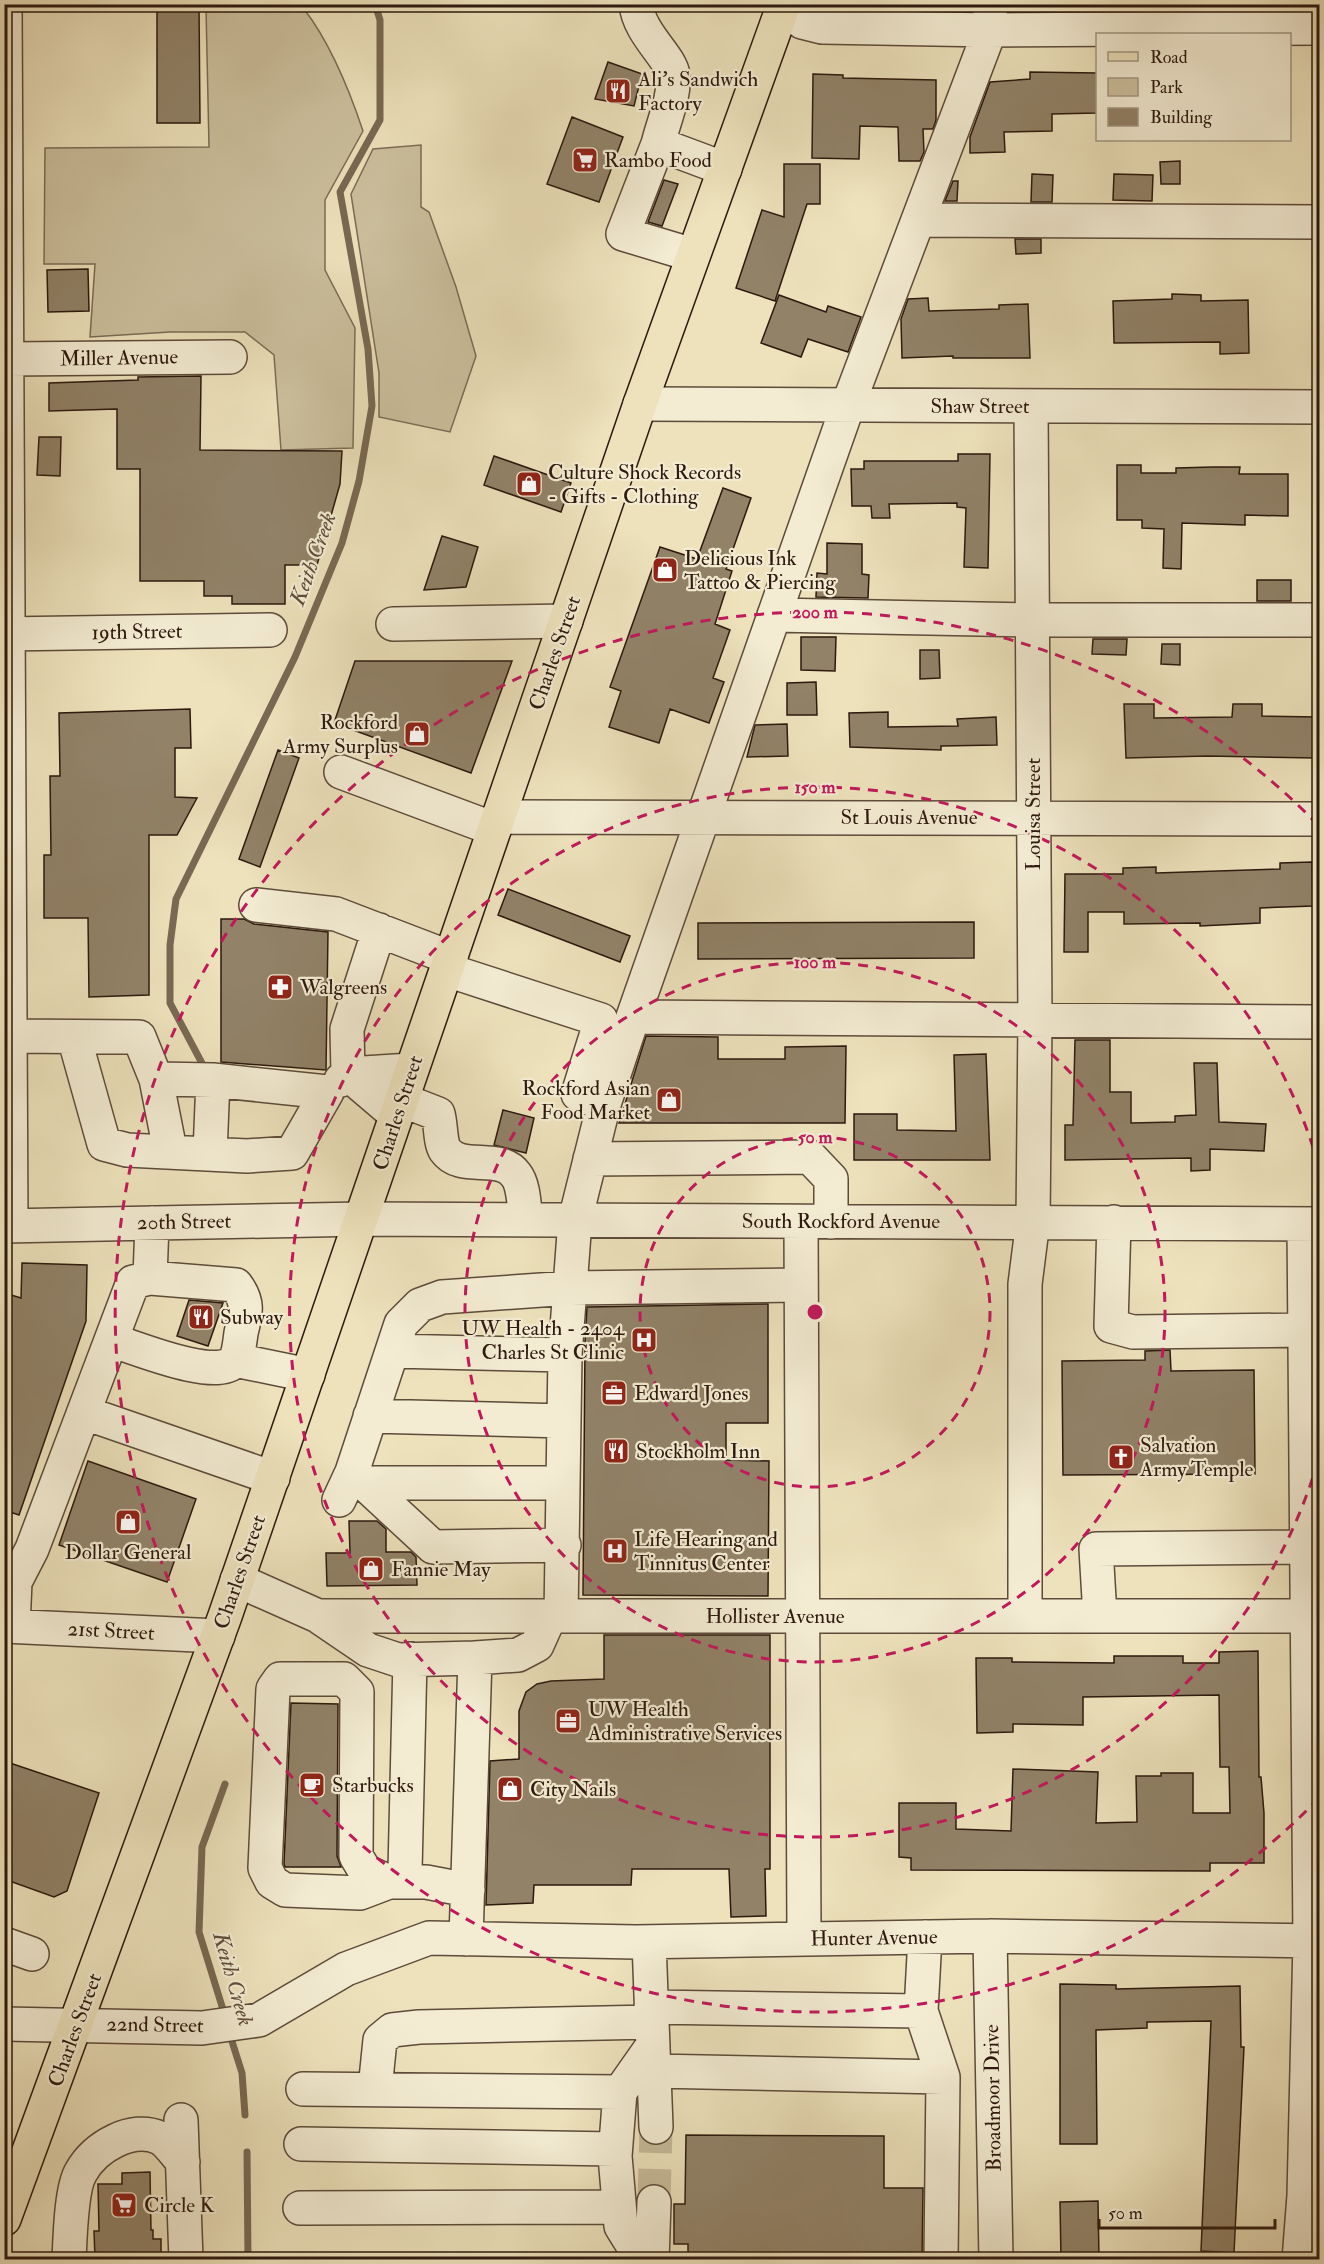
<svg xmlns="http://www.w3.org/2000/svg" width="1324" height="2264" font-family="'IM FELL Double Pica',serif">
  <rect width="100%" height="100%" fill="#ede2bc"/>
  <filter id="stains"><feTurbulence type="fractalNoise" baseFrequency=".00333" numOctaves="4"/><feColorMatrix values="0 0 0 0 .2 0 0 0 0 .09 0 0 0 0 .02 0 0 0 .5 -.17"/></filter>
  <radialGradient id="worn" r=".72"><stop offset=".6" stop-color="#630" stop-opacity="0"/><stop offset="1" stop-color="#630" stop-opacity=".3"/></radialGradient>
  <!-- green -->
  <path fill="#ccc09e" stroke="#7c6c56" stroke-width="1.5" d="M271,5L304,9C331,44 349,89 363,131L325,200V270L355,328L353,448L281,450L274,355L245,332H170L90,337L95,264H44L45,148L209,147L206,7Z
    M421,145V207L429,212L456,287L476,356L450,432L379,417V373L351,194L373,149Z"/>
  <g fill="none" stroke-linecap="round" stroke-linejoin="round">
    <!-- stream -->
    <path stroke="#796953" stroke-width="7" d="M204,1067L170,1003V945L176,899L295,657L342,543L359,481L372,406L368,349L340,192L380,120V20L375,4
      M225,2016L199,1932L202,1847L225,1784
      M229,2032L242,2073L245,2115
      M247,2152L248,2260"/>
  </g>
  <!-- building -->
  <path fill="#918268" stroke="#2d190e" stroke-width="1.5" d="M157,4H199L200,123H157Z
    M608,62L642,74L634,106L595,99Z
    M1030,72L1097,73V113L1052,114V131L1004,132L1005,152L970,153V137L990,82L1030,79Z
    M813,74L843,75V78L936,80V120L933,129H923L924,152L920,161H899L898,127L860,126L859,159L812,158Z
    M572,117L623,137L599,202L547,184Z
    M1180,161V184H1161L1160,162Z
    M784,164H820V204H807L775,301L736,288L762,210L784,217Z
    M1032,174L1053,175L1052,202H1031Z
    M1114,174L1153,175L1152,201L1113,200Z
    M664,180L678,184L662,226L648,222Z
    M953,181H958L957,201H945Z
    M1015,239H1041V253L1016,254Z
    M88,269L89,311L48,312L47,270Z
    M1172,294L1201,295V301L1248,300L1249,353L1220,354V342L1114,343L1113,301L1172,299Z
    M779,295L826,312L828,306L861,317L848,352L808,339L801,357L761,343Z
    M928,298L929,311L999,309V305L1028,304L1030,358H953V356L902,358L901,319L908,299Z
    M201,376L200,450L342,451L340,484L317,565H285V604H232V596H204V581H140V469H117V409L49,411V383L138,380V377Z
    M39,437H61L60,476L37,475Z
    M958,454H990L988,568L964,567L966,508L957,507V503L889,504L890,518H872L871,506H852L851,469H864V461H958Z
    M494,456L571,483L561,512L484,485Z
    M1117,465H1141V473H1176V468L1213,467H1240L1239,474H1288V516L1245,515V525L1182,523L1181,569L1163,568L1164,529L1142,528V520H1117Z
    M723,488L751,498L726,569L732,571L715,624L730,630L713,678L724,682L709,723L670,709L659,743L609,727L621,691L610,687L660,547L697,559Z
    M442,536L478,547L466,587L424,590Z
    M827,543L862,544V574L869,575L868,598L816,597L817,573L827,574Z
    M1257,580H1291V601H1257Z
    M801,637H836L835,671L801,670Z
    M1093,639H1127L1126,655L1092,654Z
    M1162,644H1180V665L1161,664Z
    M920,650H939L940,678L920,679Z
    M355,661H512L471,773L334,723Z
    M816,682L817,715H787V683Z
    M1124,704H1154V718L1232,717L1233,704H1262V716L1318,717L1316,758L1208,756L1126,758Z
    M190,709L191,748H175V797L197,798L177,835H149V995L89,997L88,918H44V855H51L50,776H60L59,713Z
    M888,712V727L958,726L957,719L996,717L997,745L941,746V750L850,747L849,713Z
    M787,724L788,756L747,757L755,725Z
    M278,750L299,758L260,867L239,859Z
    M1312,862L1313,906L1260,908V923L1200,926V923L1124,924V912H1088V952H1064L1065,874H1123V868L1156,867V873L1280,869V863Z
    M508,889L630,936L620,962L498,915Z
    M221,919H244L254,924L328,932L326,1070L221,1062Z
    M974,922V958L698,959V923Z
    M646,1036L718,1037V1059H785V1047L846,1046L845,1123H619Z
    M1075,1040H1110V1092H1131V1123L1175,1122V1116L1196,1115L1194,1063H1217L1219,1122L1266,1124L1264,1151L1210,1149V1170L1191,1171V1158L1065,1160V1125H1073Z
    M986,1054L990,1160H854V1114H897V1130L956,1131L954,1055Z
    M503,1110L534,1118L526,1153L494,1145Z
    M22,1263L87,1265L86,1321L19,1515L4,1510V1312L11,1295L21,1298Z
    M189,1300L223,1303L208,1346L177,1336Z
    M768,1304V1423H726V1460L769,1461L768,1596L583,1595L585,1342L587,1307Z
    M1170,1350L1171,1371L1254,1370L1255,1474L1063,1475L1062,1361L1145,1360V1351Z
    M88,1461L196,1499L167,1582L59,1545Z
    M349,1521H377L386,1529V1552H411L416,1557L417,1585L327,1586L326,1553H350Z
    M604,1635H770V1869H765L766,1916L731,1917L729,1869H632L631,1885H534L533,1903L486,1905L490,1761L519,1759V1711L526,1692L537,1684L551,1681L604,1679Z
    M1258,1651L1259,1777H1261L1264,1813V1863H1210V1871L911,1870V1858L899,1857V1803H956V1829L1011,1831L1013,1769L1098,1772L1096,1823L1137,1822L1136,1776H1161V1773H1193V1813H1230L1229,1767H1220L1219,1695L1083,1697V1725L1013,1724V1732L977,1733L976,1658H1012V1662L1114,1663V1656H1183V1663H1219V1652Z
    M291,1703L338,1704L337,1856L341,1867H285L284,1864Z
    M4,1761L99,1793L67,1891L54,1897L4,1879Z
    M1060,1984L1116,1985V1989L1240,1986L1241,2047H1244L1234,2253L1201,2251L1211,2021L1147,2022V2028L1096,2030L1097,2144H1060Z
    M686,2135L884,2136V2188H923L922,2259H688V2244H674V2204H685Z
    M150,2172L151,2230H153V2239H161V2259H95L94,2231H99L98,2184H122V2173Z
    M1098,2201L1099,2259H1061L1060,2202Z"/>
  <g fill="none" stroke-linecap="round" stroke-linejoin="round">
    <!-- minor-tunnel -->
    <path stroke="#c7ba99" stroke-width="33" stroke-dasharray="33 16" stroke-linecap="butt" d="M654,2202L656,2127"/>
    <!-- minor casing -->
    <g stroke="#5d4b3a" stroke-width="36">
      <path id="minor" d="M5,4L11,1226
        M636,4C639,34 671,57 673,75C675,97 663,123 658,144
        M782,4L802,22L822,27L990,30L1320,28
        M990,4V30L848,405L633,1017L1320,1022
        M918,220L1320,222
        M693,255L623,234L658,144L725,169
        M9,359L230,357
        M640,404L1320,407
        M774,615L1032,620H1320
        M393,624L566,621
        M4,634L270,630
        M341,772L494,829
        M498,817L1320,819
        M256,905L336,914L451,958
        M379,930L347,1029L348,1074L396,1115
        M447,970L601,1020L578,1094L604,1104
        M11,1036L139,1037L156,1079L213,1080L327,1092L292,1153L247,1156L127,1150L104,1144L74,1037
        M156,1079L170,1150
        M341,1080L348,1074L411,1070
        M402,1100L438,1114C441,1124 440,1142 445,1150C461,1173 500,1152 516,1175C524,1185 524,1207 526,1220
        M210,1153L213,1080
        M590,1159L810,1157L831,1179V1222
        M801,1222L804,1939
        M1114,1222L1111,1326L1133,1332L1304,1330
        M4,1226L363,1219L1320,1224
        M150,1278L152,1223
        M392,1351L565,1355
        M235,1360L308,1375
        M85,1413L273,1478
        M370,1416L564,1421
        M364,1483H562
        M339,1500L352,1472
        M564,1545L433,1547L352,1472L401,1324L420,1305L442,1297L570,1288L801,1285
        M237,1580L318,1616H1320
        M318,1616L368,1650L398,1660L475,1658
        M561,1616L565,1355L575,1220L604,1104L633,1017
        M1025,1616V1284L1033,1221L1035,1019L1031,407
        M1100,1616L1096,1549L1306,1547
        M4,1626L218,1636
        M13,1626L15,1582L32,1549L133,1282L150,1278L236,1285C249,1302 246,1313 241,1333C240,1340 239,1353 235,1360C220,1383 134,1347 111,1340
        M410,1659L405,1871L410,1882H426L468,1890
        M389,1882L365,1871L356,1856L357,1692L344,1679H280L273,1689L265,1868L272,1882L285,1890L360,1893L389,1882H410
        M990,1936L996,2260
        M925,1937L921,2011L943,2077L941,2260
        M466,1939L475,1658L518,1655L537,1645L550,1616
        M649,1942L656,2127
        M4,1944L32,1954
        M651,2007L921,2011
        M4,2024L202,2028L259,2020L346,1969L429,1938L636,1942L990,1936L1320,1941
        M654,2071L943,2077
        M303,2089L620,2092
        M375,2089L380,2040L392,2030L419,2027L652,2022
        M181,2120L186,2260
        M301,2144L615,2149
        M300,2208L619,2207
        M69,2260C70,2239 71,2188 81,2172C95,2147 132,2125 160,2138C169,2143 176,2155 183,2162
        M642,2260L621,2226L615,2156L620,2092L653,2045
        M652,2260L654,2202
        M1299,2260L1304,2196L1310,1941L1304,1224"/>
    </g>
    <!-- major casing -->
    <g stroke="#2d190e" stroke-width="36">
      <path id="major" d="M4,2219L225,1616L640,404L784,4"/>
    </g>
    <!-- minor -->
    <use href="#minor" stroke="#f3ecd3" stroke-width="33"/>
    <!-- major -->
    <use href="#major" stroke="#ede2bc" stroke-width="33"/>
  </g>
  <!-- distance rings -->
  <g fill="none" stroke="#c2185b" stroke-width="3" stroke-dasharray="10 8">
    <circle cx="815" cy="1312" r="175"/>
    <circle cx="815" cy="1312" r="350"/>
    <path d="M1318 1461A525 525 0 1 1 1318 1163"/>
    <path d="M1319 1798A700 700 0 1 1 1319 826"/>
  </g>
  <!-- icons -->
  <defs>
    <g id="restaurant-square" transform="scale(1.35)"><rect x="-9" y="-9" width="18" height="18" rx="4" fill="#8f2418" stroke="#f3ecd3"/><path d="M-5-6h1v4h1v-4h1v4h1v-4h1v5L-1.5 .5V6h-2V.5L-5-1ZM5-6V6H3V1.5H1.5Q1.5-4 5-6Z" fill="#fff"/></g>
    <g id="supermarket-square" transform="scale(1.35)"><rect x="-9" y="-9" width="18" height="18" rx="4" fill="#8f2418" stroke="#f3ecd3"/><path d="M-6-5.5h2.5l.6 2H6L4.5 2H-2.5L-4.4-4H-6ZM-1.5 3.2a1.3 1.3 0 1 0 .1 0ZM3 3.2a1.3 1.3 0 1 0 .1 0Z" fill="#fff"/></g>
    <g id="shop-square" transform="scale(1.35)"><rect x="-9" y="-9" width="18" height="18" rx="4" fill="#8f2418" stroke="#f3ecd3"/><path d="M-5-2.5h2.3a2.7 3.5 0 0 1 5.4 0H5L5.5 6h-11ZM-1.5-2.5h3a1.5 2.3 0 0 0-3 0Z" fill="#fff"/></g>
    <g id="pharmacy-square" transform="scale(1.35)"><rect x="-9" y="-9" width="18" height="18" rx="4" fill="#8f2418" stroke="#f3ecd3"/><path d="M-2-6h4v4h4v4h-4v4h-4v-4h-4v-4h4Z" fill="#fff"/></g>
    <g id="hospital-square" transform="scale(1.35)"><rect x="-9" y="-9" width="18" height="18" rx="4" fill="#8f2418" stroke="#f3ecd3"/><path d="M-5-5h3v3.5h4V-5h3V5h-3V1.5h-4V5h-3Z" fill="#fff"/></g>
    <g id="office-square" transform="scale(1.35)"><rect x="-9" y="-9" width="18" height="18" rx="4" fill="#8f2418" stroke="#f3ecd3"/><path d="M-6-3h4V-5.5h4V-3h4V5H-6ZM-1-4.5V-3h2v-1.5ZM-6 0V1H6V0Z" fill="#fff"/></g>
    <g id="church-square" transform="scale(1.35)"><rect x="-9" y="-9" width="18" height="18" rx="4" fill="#8f2418" stroke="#f3ecd3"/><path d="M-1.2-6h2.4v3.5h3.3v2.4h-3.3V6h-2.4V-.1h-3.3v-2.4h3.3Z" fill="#fff"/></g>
    <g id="cafe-square" transform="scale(1.35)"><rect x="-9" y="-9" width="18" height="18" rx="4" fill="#8f2418" stroke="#f3ecd3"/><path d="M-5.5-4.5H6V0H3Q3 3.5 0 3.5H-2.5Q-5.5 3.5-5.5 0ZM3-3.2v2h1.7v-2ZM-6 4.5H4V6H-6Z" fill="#fff"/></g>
  </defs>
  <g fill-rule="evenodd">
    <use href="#restaurant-square" x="618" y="91"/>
    <use href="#supermarket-square" x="585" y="160"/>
    <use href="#shop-square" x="529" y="484"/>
    <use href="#shop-square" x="665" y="570"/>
    <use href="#shop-square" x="417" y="734"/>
    <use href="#pharmacy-square" x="280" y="987"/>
    <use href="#shop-square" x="669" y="1100"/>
    <use href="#restaurant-square" x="201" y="1317"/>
    <use href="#hospital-square" x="644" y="1340"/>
    <use href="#office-square" x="614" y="1393"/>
    <use href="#restaurant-square" x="616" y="1451"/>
    <use href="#church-square" x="1121" y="1457"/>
    <use href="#shop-square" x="128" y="1522"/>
    <use href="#hospital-square" x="615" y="1551"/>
    <use href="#shop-square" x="371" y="1569"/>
    <use href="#office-square" x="568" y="1721"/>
    <use href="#cafe-square" x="312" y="1785"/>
    <use href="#shop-square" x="510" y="1789"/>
    <use href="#supermarket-square" x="124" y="2205"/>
  </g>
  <g text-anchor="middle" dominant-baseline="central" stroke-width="4.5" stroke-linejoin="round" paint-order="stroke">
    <!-- poi labels -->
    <g font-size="21" fill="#2d190e" stroke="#f3ecd3" text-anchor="start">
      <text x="638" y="79">Ali's Sandwich<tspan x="638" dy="24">Factory</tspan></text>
      <text x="604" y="160">Rambo Food</text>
      <text x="548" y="472">Culture Shock Records<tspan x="548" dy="24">- Gifts - Clothing</tspan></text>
      <text x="684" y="558">Delicious Ink<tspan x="684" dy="24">Tattoo &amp; Piercing</tspan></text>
      <text x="398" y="722" text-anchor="end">Rockford<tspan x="398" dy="24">Army Surplus</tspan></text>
      <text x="300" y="987">Walgreens</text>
      <text x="650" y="1088" text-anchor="end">Rockford Asian<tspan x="650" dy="24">Food Market</tspan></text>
      <text x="220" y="1317">Subway</text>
      <text x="624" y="1328" text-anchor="end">UW Health - 2404<tspan x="624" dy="24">Charles St Clinic</tspan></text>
      <text x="634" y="1393">Edward Jones</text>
      <text x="1140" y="1445">Salvation<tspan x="1140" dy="24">Army Temple</tspan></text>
      <text x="636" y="1451">Stockholm Inn</text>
      <text x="634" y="1539">Life Hearing and<tspan x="634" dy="24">Tinnitus Center</tspan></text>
      <text x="128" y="1552" text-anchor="middle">Dollar General</text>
      <text x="391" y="1569">Fannie May</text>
      <text x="588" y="1709">UW Health<tspan x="588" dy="24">Administrative Services</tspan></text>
      <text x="332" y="1785">Starbucks</text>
      <text x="530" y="1789">City Nails</text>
      <text x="144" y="2205">Circle K</text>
    </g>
    <!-- street labels -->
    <g font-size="21" fill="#2d190e" stroke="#f3ecd3">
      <text transform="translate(119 358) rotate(-1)">Miller Avenue</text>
      <text x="980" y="406">Shaw Street</text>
      <text transform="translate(137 632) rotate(-1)">19th Street</text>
      <text transform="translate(555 653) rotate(-71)">Charles Street</text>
      <text transform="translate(1033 814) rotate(-90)">Louisa Street</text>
      <text x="909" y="817">St Louis Avenue</text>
      <text transform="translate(398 1113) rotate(-72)">Charles Street</text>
      <text x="841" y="1221">South Rockford Avenue</text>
      <text transform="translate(184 1222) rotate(-1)">20th Street</text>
      <text transform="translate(240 1572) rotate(-71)">Charles Street</text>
      <text x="775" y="1616">Hollister Avenue</text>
      <text transform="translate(111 1631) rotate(3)">21st Street</text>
      <text transform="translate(874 1938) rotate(-1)">Hunter Avenue</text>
      <text transform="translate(155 2025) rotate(1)">22nd Street</text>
      <text transform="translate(75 2030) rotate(-70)">Charles Street</text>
      <text transform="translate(993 2098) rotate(-91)">Broadmoor Drive</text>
    </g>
    <!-- water labels -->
    <g font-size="22" font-style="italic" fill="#604e3c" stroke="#f3ecd3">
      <text transform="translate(313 559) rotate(-70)">Keith Creek</text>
      <text transform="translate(233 1979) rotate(74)">Keith Creek</text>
    </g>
  </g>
  <circle cx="815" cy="1312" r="9" fill="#c2185b" stroke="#f3ecd3" stroke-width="3"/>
  <g font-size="18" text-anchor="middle" font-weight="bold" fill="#c2185b" stroke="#f3ecd3" stroke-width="4.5" stroke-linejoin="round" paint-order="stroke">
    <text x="815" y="618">200 m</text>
    <text x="815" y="793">150 m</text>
    <text x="815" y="968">100 m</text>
    <text x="815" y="1143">50 m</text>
  </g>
  <!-- margin -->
  <rect width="1324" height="2264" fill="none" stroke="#ede2bc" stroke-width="24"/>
  <rect x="6" y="6" width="1312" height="2252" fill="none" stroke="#2d190e" stroke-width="3"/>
  <rect x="12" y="12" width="1300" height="2240" fill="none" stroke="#2d190e" stroke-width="1.5"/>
  <!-- legend -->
  <rect x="1096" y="33" width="195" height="108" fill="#f3ecd3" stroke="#a49884" stroke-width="1.5"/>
  <rect x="1108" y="52" width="30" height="9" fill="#ede2bc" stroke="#a49884" stroke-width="1.5"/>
  <text x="1150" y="63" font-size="18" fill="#2d190e">Road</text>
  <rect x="1108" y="78" width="30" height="18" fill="#ccc09e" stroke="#a49884" stroke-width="1.5"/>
  <text x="1150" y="93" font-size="18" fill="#2d190e">Park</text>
  <rect x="1108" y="108" width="30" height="18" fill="#918268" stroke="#a49884" stroke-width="1.5"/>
  <text x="1150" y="123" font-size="18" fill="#2d190e">Building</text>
  <!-- scale -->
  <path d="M1099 2219v9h176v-9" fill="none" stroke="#2d190e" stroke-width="3"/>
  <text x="1108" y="2219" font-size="18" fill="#2d190e" stroke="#f3ecd3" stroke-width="4.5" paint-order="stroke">50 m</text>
  <rect width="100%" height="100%" filter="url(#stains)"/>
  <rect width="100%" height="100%" fill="url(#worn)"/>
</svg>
